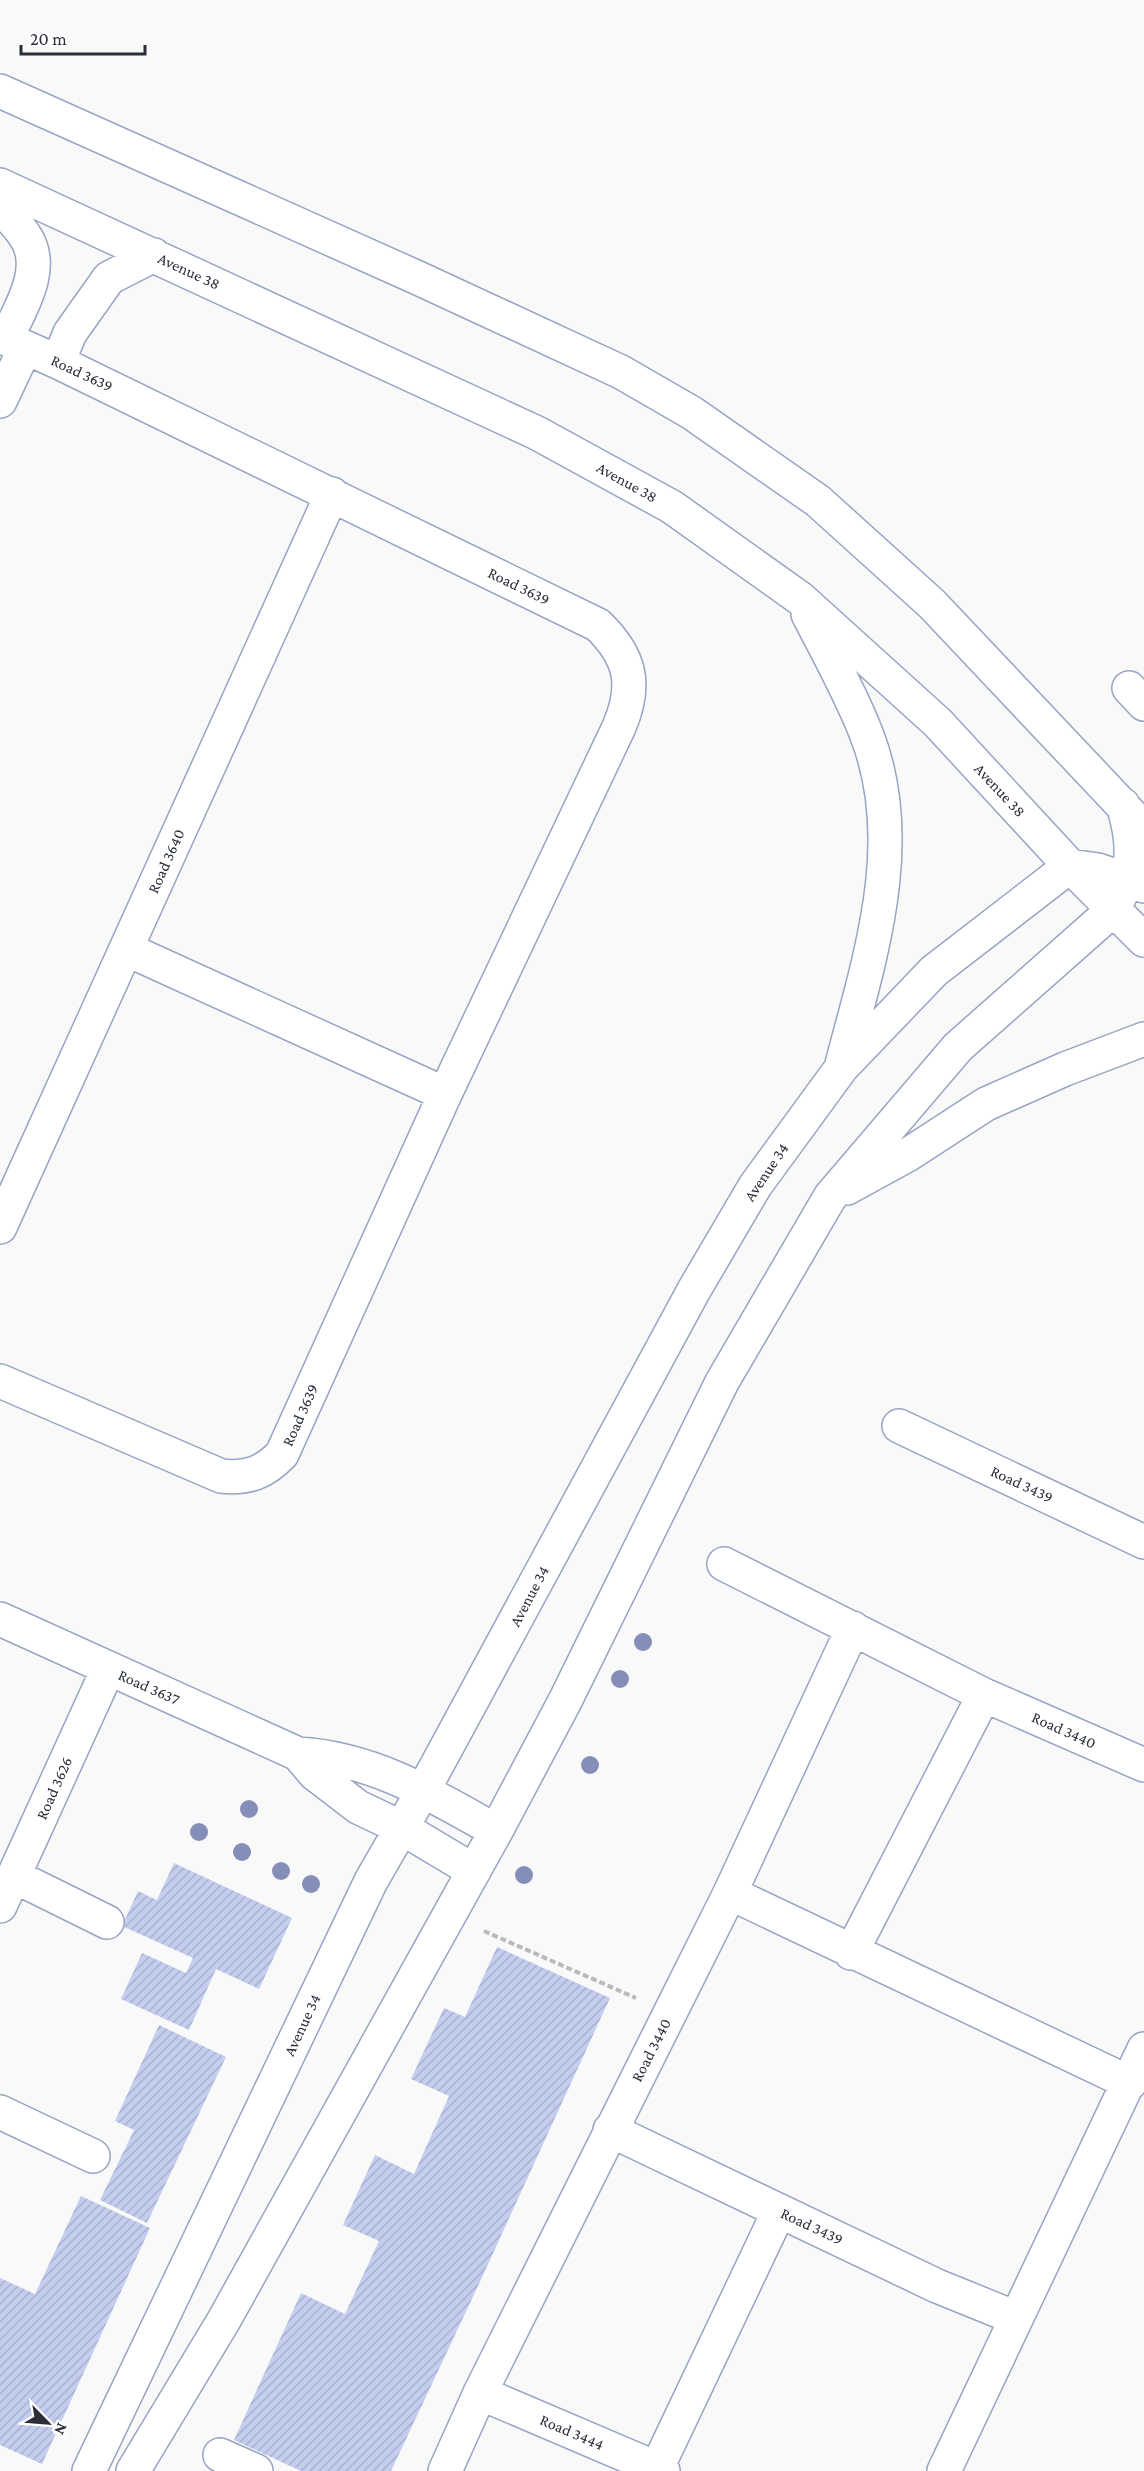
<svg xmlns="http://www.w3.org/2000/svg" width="1144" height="2471" font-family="'Crimson Pro',serif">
  <defs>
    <pattern id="building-hatch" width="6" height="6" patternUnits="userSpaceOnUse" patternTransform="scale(1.5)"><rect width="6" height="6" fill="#c3ceee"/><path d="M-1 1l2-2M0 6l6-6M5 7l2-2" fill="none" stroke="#a8b1cd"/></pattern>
  </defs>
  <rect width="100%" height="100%" fill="#f9f9f9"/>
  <!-- building -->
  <path fill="url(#building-hatch)" d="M174,1863L292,1918L259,1989L216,1969L189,2030L121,1999L142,1953L186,1973L193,1958L122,1926L138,1891L157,1900Z
    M497,1947L610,1998L478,2286L391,2471H301L234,2440L301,2293L345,2314L379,2241L343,2225L375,2155L414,2174L449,2096L411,2079L444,2008L465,2017Z
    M159,2025L226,2057L147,2223L100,2200L134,2130L115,2121Z
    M81,2196L150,2228L42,2464L0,2445V2278L35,2294Z"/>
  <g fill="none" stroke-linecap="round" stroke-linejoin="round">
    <!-- minor casing -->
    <g stroke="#99a4c2" stroke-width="36">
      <path id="minor" d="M0,91L418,278L621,372L692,413L818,501L932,604L1137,821
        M0,185L537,433L672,507L801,599L938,723L1070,866L1144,940
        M0,206C8,216 18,225 25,236C47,268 20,309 6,339
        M0,336L58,362L598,625C631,657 637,685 619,727L445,1094L282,1454C264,1473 247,1479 221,1476L0,1381
        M58,362L70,333L109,278L154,255
        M0,401L25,348
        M808,614C828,653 850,692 866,733C909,841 870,957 842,1064
        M1129,688L1144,704
        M126,949L445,1094
        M847,1188L909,1154L986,1104L1065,1069L1144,1039
        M0,1227L332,494
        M899,1426L1144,1542
        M724,1564L984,1695L1144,1765
        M0,1619L298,1754C372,1758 433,1795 496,1831
        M298,1754L315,1774L358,1807L402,1828L474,1871
        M14,1876L107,1922
        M730,1893L1130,2083
        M0,1906L108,1669
        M851,1953L984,1695
        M0,2112L93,2156
        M610,2130L937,2286L1016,2318
        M480,2393L663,2471
        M220,2455L256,2471
        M657,2468L779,2211
        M89,2471L371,1881L424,1789L694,1290L755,1186L842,1067L934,971L1070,866L1098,870L1144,886
        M133,2471L224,2320L496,1831L565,1701L722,1382L830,1197L958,1047L1113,910C1134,872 1136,846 1123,805
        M445,2471L480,2393L730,1893L853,1628
        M944,2471L1144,2049"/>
    </g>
    <!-- path -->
    <path stroke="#b9babe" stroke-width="4" stroke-dasharray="6 3" stroke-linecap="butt" d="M484,1931L636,1998"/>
    <!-- minor -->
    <use href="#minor" stroke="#fff" stroke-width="33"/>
  </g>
  <!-- trees -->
  <g fill="#848eb9">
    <circle cx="643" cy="1642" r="9"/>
    <circle cx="620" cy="1679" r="9"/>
    <circle cx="590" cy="1765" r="9"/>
    <circle cx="249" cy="1809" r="9"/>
    <circle cx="199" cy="1832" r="9"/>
    <circle cx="242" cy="1852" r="9"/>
    <circle cx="281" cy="1871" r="9"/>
    <circle cx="524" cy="1875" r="9"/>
    <circle cx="311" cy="1884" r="9"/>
  </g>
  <g text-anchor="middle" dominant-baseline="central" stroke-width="4.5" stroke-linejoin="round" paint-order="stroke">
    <!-- street labels -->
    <g font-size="16" fill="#2a2e3a" stroke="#fff">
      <text transform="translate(189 271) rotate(25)">Avenue 38</text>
      <text transform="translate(82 373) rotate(25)">Road 3639</text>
      <text transform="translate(627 482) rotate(29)">Avenue 38</text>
      <text transform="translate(519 586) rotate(26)">Road 3639</text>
      <text transform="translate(1000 790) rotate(47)">Avenue 38</text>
      <text transform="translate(166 861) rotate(-66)">Road 3640</text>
      <text transform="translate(766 1172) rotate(-56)">Avenue 34</text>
      <text transform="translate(300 1415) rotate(-66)">Road 3639</text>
      <text transform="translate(1022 1484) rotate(25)">Road 3439</text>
      <text transform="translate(529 1596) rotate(-62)">Avenue 34</text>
      <text transform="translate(149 1687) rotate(24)">Road 3637</text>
      <text transform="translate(1064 1730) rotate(24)">Road 3440</text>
      <text transform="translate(54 1788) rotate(-66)">Road 3626</text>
      <text transform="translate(302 2025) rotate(-65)">Avenue 34</text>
      <text transform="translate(651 2050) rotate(-63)">Road 3440</text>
      <text transform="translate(812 2226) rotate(25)">Road 3439</text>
      <text transform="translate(572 2432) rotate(23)">Road 3444</text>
    </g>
  </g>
  <!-- north arrow -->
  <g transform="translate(48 2423) rotate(115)" stroke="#ffffff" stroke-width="4.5" paint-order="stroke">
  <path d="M0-4.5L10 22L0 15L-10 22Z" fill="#2a2e3a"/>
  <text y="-9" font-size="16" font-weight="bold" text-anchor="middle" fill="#2a2e3a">N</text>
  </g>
  <!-- scale -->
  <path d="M21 45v9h124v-9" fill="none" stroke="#2a2e3a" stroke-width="3"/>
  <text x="30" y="45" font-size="18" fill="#2a2e3a" stroke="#ffffff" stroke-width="4.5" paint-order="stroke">20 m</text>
</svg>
